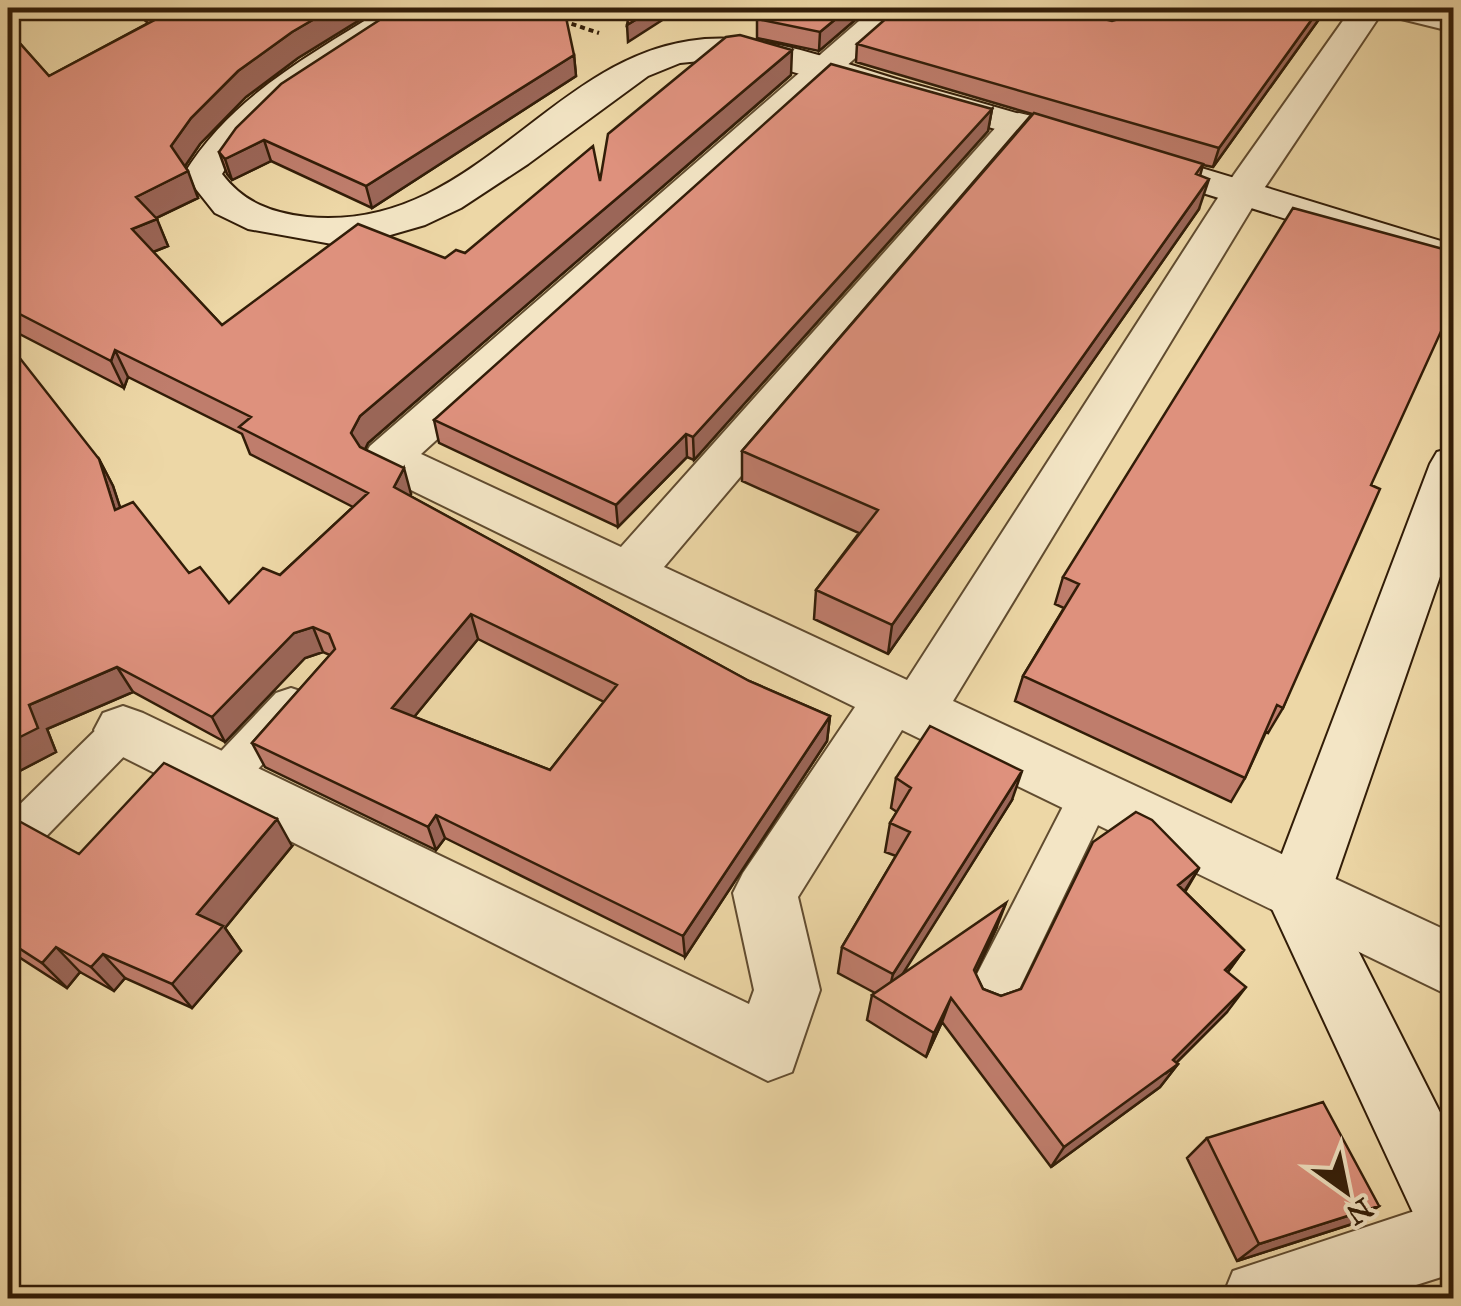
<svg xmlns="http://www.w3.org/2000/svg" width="1461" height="1306" font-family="'IM FELL Great Primer',serif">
  <rect width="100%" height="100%" fill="#edd7a6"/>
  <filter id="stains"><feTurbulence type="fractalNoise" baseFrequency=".002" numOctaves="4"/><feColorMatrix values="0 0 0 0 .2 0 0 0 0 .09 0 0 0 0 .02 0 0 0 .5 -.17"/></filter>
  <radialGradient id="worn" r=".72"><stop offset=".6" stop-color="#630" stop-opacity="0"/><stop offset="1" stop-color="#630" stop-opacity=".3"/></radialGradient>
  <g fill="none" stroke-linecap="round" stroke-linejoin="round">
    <!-- lane casing -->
    <g stroke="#614c30" stroke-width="4">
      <path id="lane" d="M291,688L306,693L312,705L306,717L237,792L222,797L207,792L200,779L207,766L276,693Z
        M123,713L138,718L144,730L138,742L24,859L8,865V816L108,718Z
        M1091,775L1106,781L1113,794L1009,1010L992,1017L975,1010L968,994L975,978L1076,781Z"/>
    </g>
    <!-- street casing -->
    <g stroke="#614c30" stroke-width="4">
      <path id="street" d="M874,8H910L421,454L621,547L1006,116L1019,113L1032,116L1038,124L1032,132L664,567L907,680L1221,193L1352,8H1436L1454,12V32L1385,15L1383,11L1261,193L953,701L1454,934V998L902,730L798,897L820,990L792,1072L768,1081L103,747L94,730L103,713L123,706L143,713L749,1004L754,990L733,893L743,873L855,707L370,470L363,458L370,446Z
        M1020,8H1074L1100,14L1105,8H1140L1119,33L1107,36L1025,15Z
        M1454,1198V1273L1375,1298H1222L1233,1271Z"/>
    </g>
    <!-- secondary casing -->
    <g stroke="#321d08" stroke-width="4">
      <path id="secondary" d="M385,8H424L419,15C350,60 265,100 222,174C244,203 272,213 307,217C471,233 545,63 689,41C763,29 839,63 910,83C1092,133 1273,190 1454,245V271L1006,132L740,57L680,63L648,76L528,164L461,208L425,225L373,240L332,244L248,229L215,213L184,174C232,96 309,56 385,8Z
        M1454,447V536L1330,895L1454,1140V1256L1428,1245L1266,896L1430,464L1437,452Z"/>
    </g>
    <!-- path -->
    <path stroke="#321d08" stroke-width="4" stroke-dasharray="5 4" stroke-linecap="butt" d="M563,21L599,33"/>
    <!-- lane -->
    <use href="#lane" fill="#f3e5c5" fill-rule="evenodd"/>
    <!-- street -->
    <use href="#street" fill="#f3e5c5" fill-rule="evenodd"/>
    <!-- secondary -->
    <use href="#secondary" fill="#f3e5c5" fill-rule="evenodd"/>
  </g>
  <!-- wall -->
  <path fill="#bf7d6c" stroke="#321d08" stroke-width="2.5" fill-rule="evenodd" d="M132,8H379L298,58L246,97L200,144L185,166L198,198L156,218L168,246L153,252L222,325L465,253L791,75L368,443L365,449L411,494L410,496L749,681L830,716L827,741L685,957L445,838L436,850L265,767L252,743L330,655L323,652L305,658L225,742L133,692L47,729L56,752L8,777L99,459L113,486L120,508L189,573L229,603L280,575L353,507L250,454L242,434L128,377L124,388L8,328V30L49,76L148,23L133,10ZM478,639L604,702L550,770L414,717Z
    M766,8H869L819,51L757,38V15Z
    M1327,8L1213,167L1203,165L1200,176L1199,209L888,654L814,619L816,590L859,533L742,481V451L1032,114L856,62L857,44L1112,21Z
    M574,55L576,76L372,208L271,161L232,180L227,174L219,152Z
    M992,109L988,131L694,460L687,457L618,527L439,443L434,420Z
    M1371,485L1283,708L1268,733L1266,732L1245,778L1231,802L1015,701L1023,676L1064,608L1055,604L1063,577Z
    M896,778L1012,800L902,974L996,929L975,973L983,989L1001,996L1021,989L1199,868L1185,892L1244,950L1228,972L1227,1012L1176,1063L1178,1064L1160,1087L1051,1167L942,1022L926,1057L867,1020L872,995L875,993L838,973L842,947L896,856L885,852L890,823L897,812L891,808Z
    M8,829L79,854L292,846L225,928L241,951L192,1008L125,978L114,991L80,972L67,988L8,950Z
    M1207,1138L1379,1206L1352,1224L1237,1261L1187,1158Z"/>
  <!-- shaded-wall -->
  <path fill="#9b6658" stroke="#321d08" stroke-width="2.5" d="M333,8H379L298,58L246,97L200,144L181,172L171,146L191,118L238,71L292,32Z
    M655,8H681L628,42L627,25Z
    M849,8H869L819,51L820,32Z
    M1320,8H1327L1213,167L1219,148Z
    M792,50L791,75L368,443L360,460L351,433L360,416Z
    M574,55L576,76L372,208L366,186Z
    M992,109L988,131L694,460L693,437Z
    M264,140L271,161L232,180L225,159Z
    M188,171L198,198L146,223L136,197Z
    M1209,179L1199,209L888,654L892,625Z
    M157,219L168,246L143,256L132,229Z
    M115,350L128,377L124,388L111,361Z
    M686,434L687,457L618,527L616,505Z
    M99,459L113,486L130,537L115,510Z
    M404,468L411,494L401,514L394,487Z
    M471,614L478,639L401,733L392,708Z
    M313,627L323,652L305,658L225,742L212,717L294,633Z
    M117,667L133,692L47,729L56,752L8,777V743L29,705Z
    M830,716L827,741L685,957L683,936Z
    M1022,771L1012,800L887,999L893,974Z
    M436,815L445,838L436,850L428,827Z
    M277,819L292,846L225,928L241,951L192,1008L172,984L197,914Z
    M1199,868L1182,895L1178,885Z
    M1006,903L996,929L965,996L974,970Z
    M56,947L80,972L67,988L42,963Z
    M1244,950L1225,975V970Z
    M103,954L125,978L114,991L91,967Z
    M1246,987L1227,1012L1165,1074L1178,1064L1160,1087L1051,1167L1064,1147L1173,1060Z
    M951,998L942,1022L926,1057L934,1033Z
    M1379,1206L1352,1224L1237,1261L1259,1244Z"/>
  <!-- building -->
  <path fill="#de917d" stroke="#321d08" stroke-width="2.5" fill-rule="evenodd" d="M151,8H333L292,32L238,71L191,118L171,146L188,171L136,197L157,219L132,229L222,325L358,224L445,258L456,250L465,253L593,146L600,181L608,134L726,37L740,35L792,50L360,416L351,433L360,447L404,468L394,487L749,681L830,716L683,936L436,815L428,827L252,743L335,649L329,634L313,627L294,633L212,717L117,667L29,705L38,728L8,743V343L99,459L115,510L133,502L189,573L200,567L229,603L263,568L280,575L368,493L239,427L251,417L115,350L111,361L8,308V30L49,76L162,16ZM471,614L617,685L550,770L392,708Z
    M398,8H449L452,9L455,8H564L574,55L366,186L264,140L225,159L219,152L236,128L281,84Z
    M630,8H655L627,25Z
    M766,8H849L820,32L757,19V15Z
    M898,8H1058L1112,21L1126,17L1134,8H1320L1219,148L857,44Z
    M831,64L992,109L693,437L686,434L616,505L434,420Z
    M1034,113L1203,164L1196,174L1209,179L892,625L816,590L878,510L742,451Z
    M1293,208L1454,252V303L1371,485L1380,489L1283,708L1277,705L1245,778L1023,676L1079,584L1063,577Z
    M930,726L1022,771L893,974L842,947L910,832L890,823L911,788L896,778Z
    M164,763L277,819L197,914L223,926L172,984L103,954L91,967L56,947L42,963L8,941V829L17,820L79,854Z
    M1136,812L1152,820L1199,868L1178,885L1244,950L1225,970L1246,987L1173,1060L1178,1064L1064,1147L951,998L934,1033L872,995L1006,903L974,970L983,989L1001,996L1021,989L1093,842Z
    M1323,1102L1379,1206L1259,1244L1207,1138Z"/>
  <!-- margin -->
  <rect width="1461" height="1306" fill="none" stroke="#edd7a6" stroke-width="40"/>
  <rect x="10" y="10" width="1441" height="1286" fill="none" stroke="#321d08" stroke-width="5"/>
  <rect x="20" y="20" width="1421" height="1266" fill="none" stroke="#321d08" stroke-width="2.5"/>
  <!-- north arrow -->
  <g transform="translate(1346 1191) rotate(147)" stroke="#f3e5c5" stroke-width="8" paint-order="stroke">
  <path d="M0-8L18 38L0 25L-18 38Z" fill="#321d08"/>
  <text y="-15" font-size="28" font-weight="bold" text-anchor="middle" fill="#321d08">N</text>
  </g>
  <rect width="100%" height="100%" filter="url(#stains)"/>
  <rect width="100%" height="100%" fill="url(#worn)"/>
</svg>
